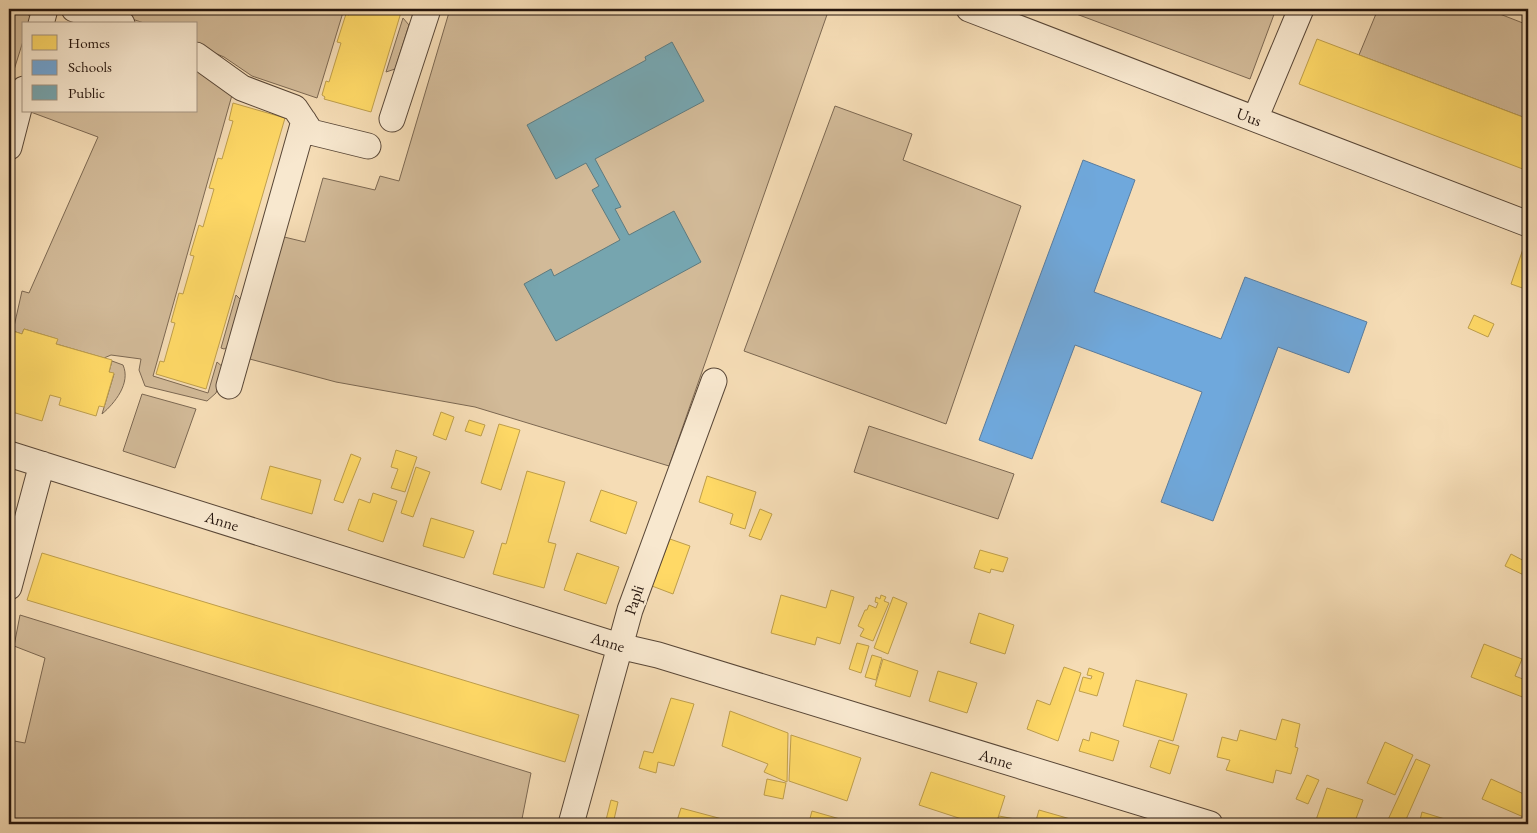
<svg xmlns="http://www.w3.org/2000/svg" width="1537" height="833" font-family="'EB Garamond',serif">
  <rect width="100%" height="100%" fill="#f5dcb5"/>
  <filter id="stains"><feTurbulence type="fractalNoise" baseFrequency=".004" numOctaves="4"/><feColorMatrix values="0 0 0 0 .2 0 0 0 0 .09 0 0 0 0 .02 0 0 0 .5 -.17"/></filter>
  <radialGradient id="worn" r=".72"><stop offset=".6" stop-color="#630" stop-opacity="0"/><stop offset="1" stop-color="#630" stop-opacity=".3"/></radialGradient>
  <!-- green -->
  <path fill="#d2ba98" stroke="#7c6852" d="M9,9H24L30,17L28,24H24V38L9,86Z
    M102,9H344L317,98L252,76L224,57L196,45V24H147Z
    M450,9H829L669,466L475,407L336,382L246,358L280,236L305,242L323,178L375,190L380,176L399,181Z
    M1063,9H1276L1250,79Z
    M1378,9H1487L1528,25V119L1359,55Z
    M403,18L409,25L395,69L386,72Z
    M196,70L232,95L153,376L208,393L217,362L224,368L216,393L207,401L145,386L139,370L141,359L111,355L104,358L56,344L57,339L24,329L22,334L13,331L22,291L29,293L98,137L28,111H196Z
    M835,106L912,134L903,160L1021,206L946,424L744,351Z
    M236,295L243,302L230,346L224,349L221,348Z
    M112,361L123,365C131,383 115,403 102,414L114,374L109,372Z
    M142,394L196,409L175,468L123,451Z
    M869,426L1014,474L998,519L854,472Z
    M20,615L531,773L521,824H9V740L25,743L45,658L14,646Z"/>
  <!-- homes -->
  <path fill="#ffd966" stroke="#be9e4b" d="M351,9H402L371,112L324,99L325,97L322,95L326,81L329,82L341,43L337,42L346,14L349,15Z
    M1317,39L1528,119V171L1299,84Z
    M233,103L285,118L206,389L156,374L160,361L164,362L175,323L171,322L179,293L183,294L194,256L190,255L199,225L203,227L214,189L209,188L218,158L222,159L233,121L229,120Z
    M1523,249L1528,251V290L1511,284Z
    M1474,315L1494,324L1488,337L1468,328Z
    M24,329L58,339L56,344L112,360L109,372L114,373L104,407L99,406L96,416L59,405L61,398L50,395L42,421L9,411V344L13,331L22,334Z
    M441,412L454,417L446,440L433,435Z
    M469,420L485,425L481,436L465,431Z
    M499,424L520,430L501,490L481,483Z
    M396,450L417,457L405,492L391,488L398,469L391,467Z
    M351,454L361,458L343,503L334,500Z
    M270,466L321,480L312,514L261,499Z
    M416,467L430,472L413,517L401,513Z
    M527,471L565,482L548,542L556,544L544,588L493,574L502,543L506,544Z
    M707,476L756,492L745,529L730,524L733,514L699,502Z
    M601,490L637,502L626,534L590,521Z
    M373,493L397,501L383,542L348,530L359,499L370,503Z
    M760,509L772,514L761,540L749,536Z
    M431,518L474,531L464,558L423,546Z
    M670,539L690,546L673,594L652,586Z
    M980,550L1008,558L1003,572L991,569L990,573L974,568Z
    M42,553L579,715L565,762L27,600Z
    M577,553L619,567L606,604L564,590Z
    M1511,554L1528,563V577L1505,566Z
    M831,590L854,597L840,644L817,637L815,645L771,633L781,595L826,608Z
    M881,595L886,597L884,601L889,603L873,641L860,636L864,629L858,626L865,610H867L869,605L876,608L878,603L875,602L876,597L880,599Z
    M893,597L907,603L888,654L874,648Z
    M979,613L1014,625L1005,654L970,643Z
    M857,643L869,646L861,673L849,669Z
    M1484,644L1522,659L1515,676L1528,681L1525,698L1471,677Z
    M872,655L882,658L876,680L865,677Z
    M883,659L918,671L910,697L875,686Z
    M1064,667L1081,673L1058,741L1027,729L1037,700L1050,705Z
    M1089,668L1104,673L1097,696L1079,691L1083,677L1091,679L1092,676L1087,675Z
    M938,671L977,683L967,713L929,701Z
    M1136,680L1187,694L1173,741L1123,726Z
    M671,698L694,704L674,766L658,762L656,773L639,768L644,751L653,753Z
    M730,711L788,733L787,782L764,772L768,764L722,746Z
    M1282,719L1300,724L1295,747L1298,748L1291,774L1276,770L1273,783L1226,770L1230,760L1217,757L1222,737L1237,741L1240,730L1276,740Z
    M1091,732L1119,741L1113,761L1079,751L1083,739L1089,741Z
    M791,735L861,758L847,801L789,781Z
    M1159,740L1179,746L1170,774L1150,767Z
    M1385,742L1413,755L1395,795L1367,783Z
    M1416,759L1430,765L1404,824H1386Z
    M931,772L1005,796L996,824H977L919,805Z
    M1307,775L1319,780L1308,804L1296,799Z
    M767,779L786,783L783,799L764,795Z
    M1491,779L1528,796V819L1482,799Z
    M1327,788L1363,800L1354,824H1329L1316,820Z
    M611,800L618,802L613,824H605Z
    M681,808L741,824H676Z
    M1039,810L1081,822V824H1035Z
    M812,811L840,819L839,824L809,822Z
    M1422,812L1461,824H1419Z
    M999,816L1020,820L1019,824H996Z"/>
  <!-- schools -->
  <path fill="#6fa8dc" stroke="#597c9e" d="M1083,160L1135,180L1094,292L1221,339L1245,277L1367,322L1349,373L1278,347L1213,521L1161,502L1202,392L1075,345L1032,459L979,440Z"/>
  <!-- public -->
  <path fill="#76a5af" stroke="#5e7a7e" d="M672,42L704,101L595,159L621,207L615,209L629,235L674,211L701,262L556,341L524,284L551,269L554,276L620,240L592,190L599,186L586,163L556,179L527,125L646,60L645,57Z"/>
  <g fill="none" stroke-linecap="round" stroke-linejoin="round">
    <!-- minor casing -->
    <g stroke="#594737" stroke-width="27">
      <path id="minor" d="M74,9L122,24
        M969,9L1528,224
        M41,24L45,9
        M196,55L242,88L295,108L311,132L368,146
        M392,119L428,9
        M1255,119L1301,9
        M9,147L24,89
        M229,386L304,121
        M9,454L619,646L658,655L1210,824
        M9,587L42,464
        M571,824L630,610L714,381"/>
    </g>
    <!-- minor -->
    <use href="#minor" stroke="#f8e8cf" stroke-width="25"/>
  </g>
  <g text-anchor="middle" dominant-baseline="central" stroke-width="5" stroke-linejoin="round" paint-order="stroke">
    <!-- street labels -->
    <g font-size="16" fill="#25150d" stroke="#f8e8cf">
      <text transform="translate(1249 117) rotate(21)">Uus</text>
      <text transform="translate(222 521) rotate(17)">Anne</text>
      <text transform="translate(634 600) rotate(-71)">Papli</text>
      <text transform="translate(608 642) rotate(17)">Anne</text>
      <text transform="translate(996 759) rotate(17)">Anne</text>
    </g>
  </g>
  <!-- margin -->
  <rect width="1537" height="833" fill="none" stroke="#f5dcb5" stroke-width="30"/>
  <rect x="10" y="10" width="1517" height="813" fill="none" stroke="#25150d" stroke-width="2.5"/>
  <rect x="15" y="15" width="1507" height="803" fill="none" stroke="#25150d"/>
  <!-- legend -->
  <rect x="22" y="22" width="175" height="90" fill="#f8e8cf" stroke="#a49481"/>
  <rect x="32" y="35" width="25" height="15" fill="#ffd966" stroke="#a49481"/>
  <text x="68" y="48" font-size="15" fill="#25150d">Homes</text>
  <rect x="32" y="60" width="25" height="15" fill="#6fa8dc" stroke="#a49481"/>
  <text x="68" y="72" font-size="15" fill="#25150d">Schools</text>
  <rect x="32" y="85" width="25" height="15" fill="#76a5af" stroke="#a49481"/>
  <text x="68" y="98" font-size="15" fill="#25150d">Public</text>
  <rect width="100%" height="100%" filter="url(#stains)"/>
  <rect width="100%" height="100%" fill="url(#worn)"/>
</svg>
